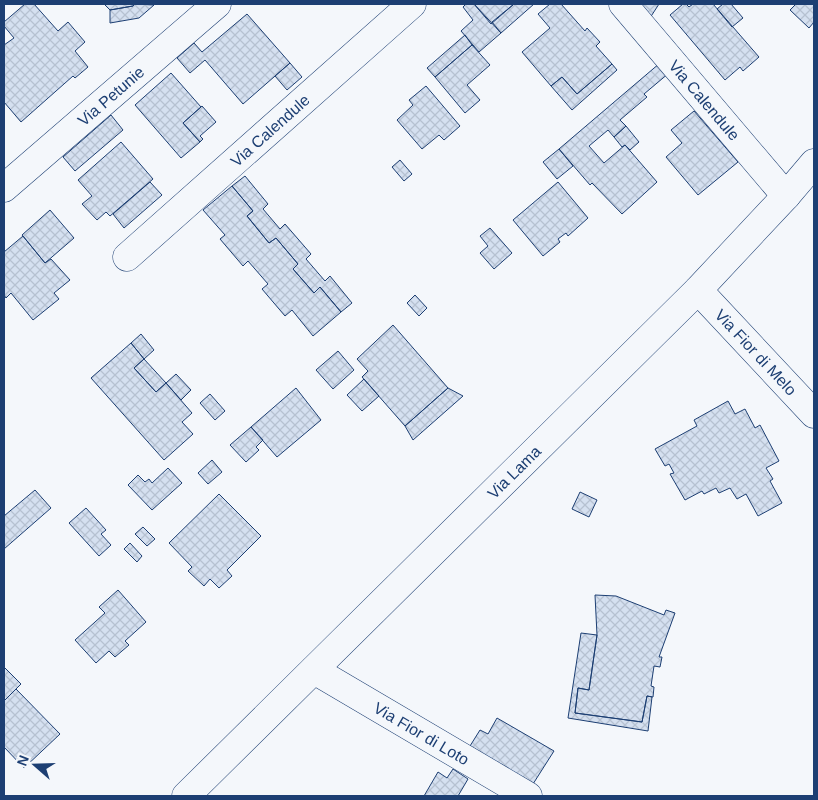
<svg xmlns="http://www.w3.org/2000/svg" width="818" height="800" font-family="Arial,sans-serif">
  <defs>
    <pattern id="building-cross-hatch" width="8" height="8" patternUnits="userSpaceOnUse" patternTransform="scale(1.25)"><rect width="8" height="8" fill="#d5e0f0"/><path d="M0 0l8 8M0 8l8-8" fill="none" stroke="#b6c1d1"/></pattern>
  </defs>
  <rect width="100%" height="100%" fill="#f4f7fb"/>
  <!-- building -->
  <path fill="url(#building-cross-hatch)" stroke="#1d3f73" d="M25,4H34L58,31L68,22L85,42L75,51L88,67L75,78L73,76L21,122L4,102V45L14,38L4,26V22Z
    M104,4H135L133,6L110,10Z
    M135,4L154,5L139,18L110,23V10L133,6Z
    M466,4H474L501,33L479,52L461,31L473,20L463,7Z
    M474,4H514L491,24Z
    M514,4H534L501,33L492,22Z
    M550,4H561L585,31L587,28L600,42L596,46L612,64L577,94L562,77L551,86L522,52L550,28L538,14Z
    M639,4H659L648,21Z
    M683,4H686L689,7L693,4H713L759,57L743,71L740,67L725,80L670,15Z
    M723,4H731L743,18L732,27L717,9Z
    M796,4H813L814,7V22L809,28L790,10Z
    M247,14L290,63L243,104L205,60L190,73L177,58L194,43L202,52Z
    M465,35L472,45L435,77L427,68Z
    M472,45L490,65L467,85L480,100L465,113L435,77Z
    M290,63L302,77L287,90L275,76Z
    M660,63L669,73L644,94L647,97L620,120L626,126L614,137L608,130L589,146L604,163L625,145L657,182L622,214L592,183L590,185L559,149Z
    M612,64L617,70L572,110L551,86L562,77L577,94Z
    M171,73L201,107L183,123L200,142L181,158L135,105Z
    M426,86L460,126L444,140L439,135L422,149L397,120L413,105L409,100Z
    M202,106L216,122L200,136L203,139L200,142L183,123Z
    M694,111L738,162L698,195L666,157L682,143L671,130Z
    M111,115L123,130L75,171L63,157Z
    M626,126L639,142L630,150L625,145L622,147L614,137Z
    M121,142L153,179L110,216L106,212L97,220L82,204L92,196L78,180Z
    M559,149L573,166L557,179L543,162Z
    M400,160L412,174L404,181L392,167Z
    M245,176L268,204L263,209L280,229L285,224L311,254L306,259L325,281L330,276L352,303L341,312L320,287L314,293L293,269L298,264L276,238L269,243L247,216L253,211L232,186Z
    M150,182L162,195L124,228L113,214Z
    M558,182L588,218L568,236L566,233L558,239L560,242L543,256L513,220Z
    M232,186L253,211L247,216L269,243L276,238L298,264L293,269L314,293L320,287L341,312L313,336L292,310L285,316L262,289L268,284L248,261L243,266L220,239L225,235L203,210Z
    M50,210L74,238L45,263L22,235Z
    M490,228L512,253L494,269L480,253L488,246L480,236Z
    M23,236L45,263L51,259L70,280L54,293L59,299L33,320L11,293L6,298L4,295V252Z
    M415,295L427,308L419,316L407,303Z
    M393,325L448,388L405,426L362,377L368,371L357,359Z
    M141,334L154,350L144,359L131,343Z
    M131,343L144,359L134,368L156,392L166,383L192,413L182,422L193,434L164,460L91,378Z
    M338,351L354,370L333,389L316,370Z
    M144,359L166,383L156,392L134,368Z
    M176,374L191,390L181,400L166,383Z
    M364,379L379,396L362,411L347,395Z
    M296,388L321,420L277,457L251,427Z
    M448,388L463,396L413,440L405,426Z
    M210,394L225,411L215,420L200,403Z
    M728,401L735,414L745,409L755,428L760,425L779,461L766,468L773,479L770,481L782,503L758,516L746,494L737,499L730,488L719,493L716,488L704,494L702,491L685,500L670,474L674,473L669,464L665,466L655,449L697,426L694,420Z
    M251,427L263,440L256,447L259,450L246,462L230,445Z
    M212,460L222,472L208,484L198,473Z
    M168,468L182,483L152,510L128,485L138,475L145,482L149,479L152,483Z
    M35,490L51,508L4,549V516Z
    M580,492L597,500L589,517L572,509Z
    M219,494L261,536L227,570L232,576L219,588L210,579L204,586L188,571L192,567L169,543Z
    M86,508L106,530L101,534L111,545L99,556L69,523Z
    M143,527L155,539L147,546L135,534Z
    M130,543L142,556L137,562L124,549Z
    M118,590L146,622L125,641L129,645L115,657L109,651L96,663L75,640L105,613L99,607Z
    M595,595L616,596L664,615L666,610L675,613L659,657H662L660,667L654,666L651,686L654,687L653,697L647,696L642,722L575,713L578,688L589,690L597,635Z
    M581,633L597,635L589,690L578,688L575,713L642,722L647,696L652,697L648,731L568,718Z
    M4,667L21,684L4,701Z
    M16,689L60,734L24,768L4,747V701Z
    M497,718L554,751L533,784L470,746L480,730L488,734Z
    M453,769L468,779L458,796H424L438,772L447,778Z"/>
  <g fill="none" stroke-linecap="round" stroke-linejoin="round">
    <!-- minor casing -->
    <g stroke="#1d3f73" stroke-width="29">
      <g id="minor">
        <path id="s1" d="M623,4L786,196"/>
        <path id="s2" d="M4,188L217,4"/>
        <path id="s3" d="M127,257L412,4"/>
        <path id="s4" d="M698,290L814,414"/>
        <path id="s5" d="M314,670L528,796"/>
        <path id="s6" d="M186,796L698,290L786,196L814,163"/>
      </g>
    </g>
    <!-- minor -->
    <use href="#minor" stroke="#f4f7fb" stroke-width="28"/>
  </g>
  <g text-anchor="middle" dominant-baseline="central" stroke-width="4" stroke-linejoin="round" paint-order="stroke">
    <!-- street labels -->
    <g font-size="16" fill="#1d3f73" stroke="#f4f7fb">
      <text stroke="none"><textPath href="#s2" startOffset="141">Via Petunie</textPath></text>
      <text stroke="none"><textPath href="#s1" startOffset="126">Via Calendule</textPath></text>
      <text stroke="none"><textPath href="#s3" startOffset="191">Via Calendule</textPath></text>
      <text stroke="none"><textPath href="#s4" startOffset="85">Via Fior di Melo</textPath></text>
      <text stroke="none"><textPath href="#s6" startOffset="461">Via Lama</textPath></text>
      <text stroke="none"><textPath href="#s5" startOffset="125">Via Fior di Loto</textPath></text>
    </g>
  </g>
  <!-- border -->
  <rect width="818" height="800" fill="none" stroke="#1d3f73" stroke-width="10"/>
  <!-- north arrow -->
  <g transform="translate(35 765) rotate(290)" stroke="#f4f7fb" stroke-width="4" paint-order="stroke">
  <path d="M0-4L9 19L0 12L-9 19Z" fill="#1d3f73"/>
  <text y="-8" font-size="14" font-weight="bold" text-anchor="middle" fill="#1d3f73">N</text>
  </g>
</svg>
